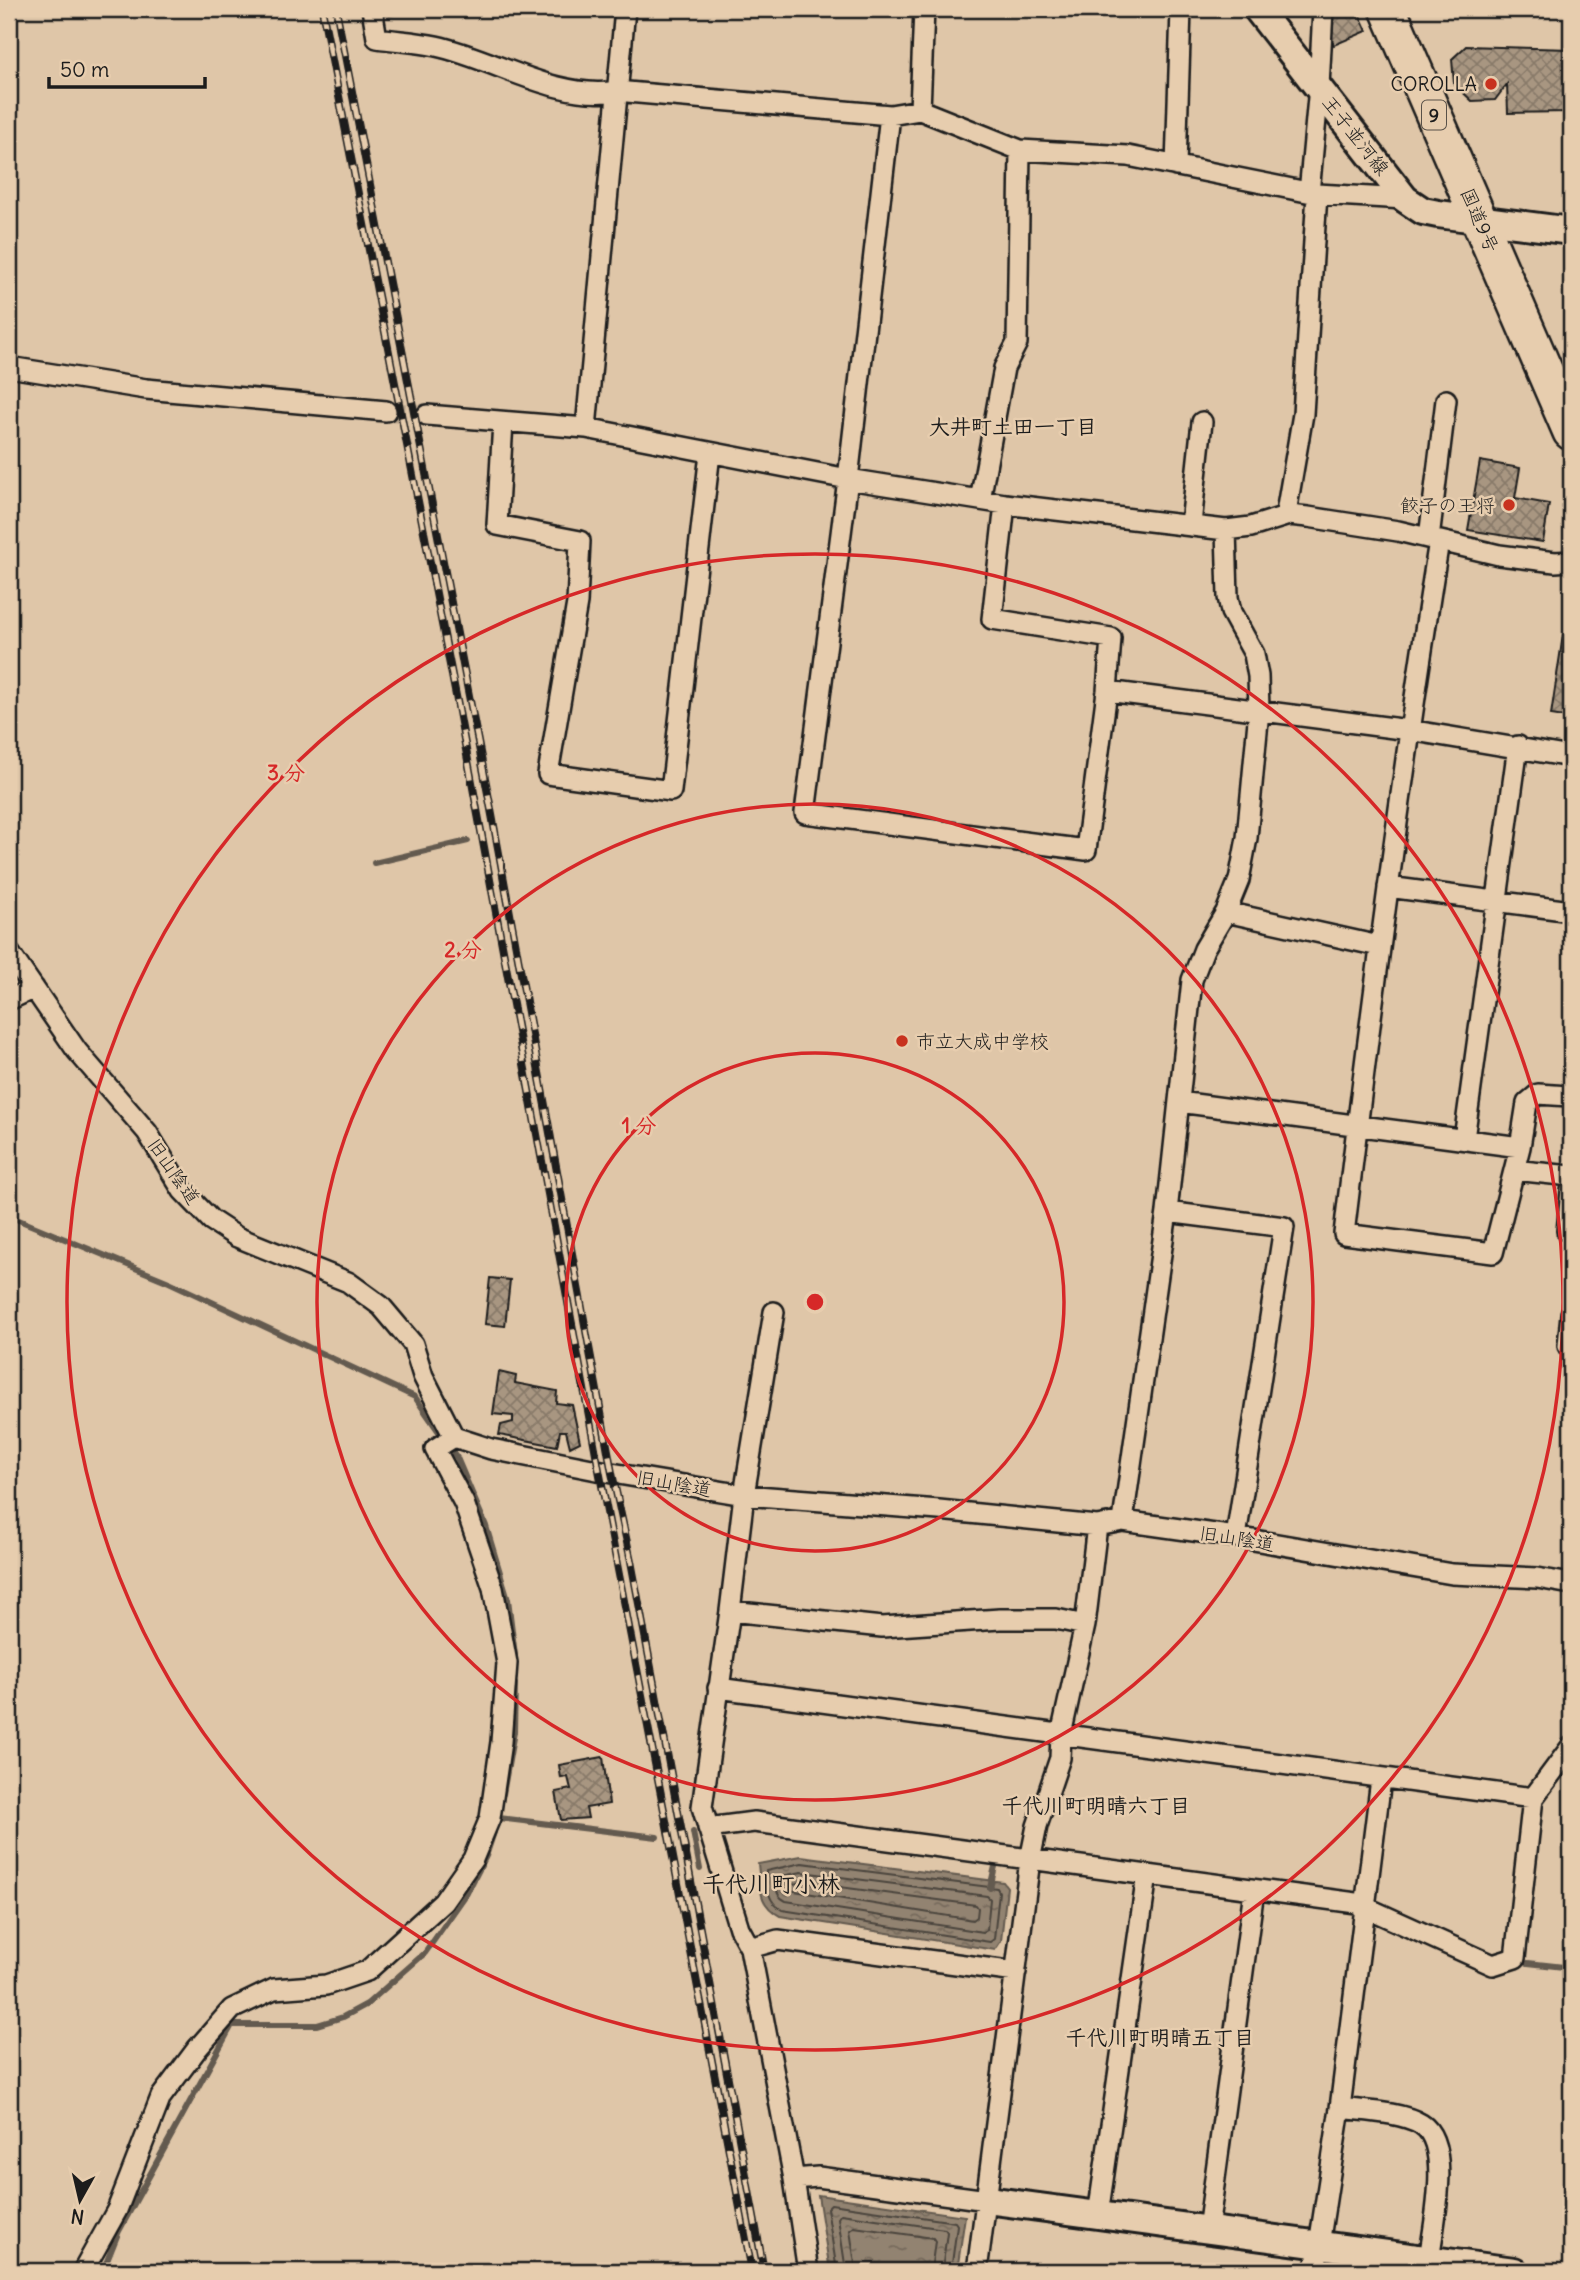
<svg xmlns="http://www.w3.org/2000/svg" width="1580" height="2280" font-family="Delius,'Klee One',sans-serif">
  <defs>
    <pattern id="water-ripples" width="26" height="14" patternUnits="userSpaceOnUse" patternTransform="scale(1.75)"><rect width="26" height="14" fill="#928371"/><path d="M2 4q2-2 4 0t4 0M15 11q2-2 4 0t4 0" fill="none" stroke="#766a5c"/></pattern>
    <pattern id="building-cross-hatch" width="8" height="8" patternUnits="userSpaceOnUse" patternTransform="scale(1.75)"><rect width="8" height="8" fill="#a89681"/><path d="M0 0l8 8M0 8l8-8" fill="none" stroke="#887a69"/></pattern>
  </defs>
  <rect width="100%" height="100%" fill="#dfc6a8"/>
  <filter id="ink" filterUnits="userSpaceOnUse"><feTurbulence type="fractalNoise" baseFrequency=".0143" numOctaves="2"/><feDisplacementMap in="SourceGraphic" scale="14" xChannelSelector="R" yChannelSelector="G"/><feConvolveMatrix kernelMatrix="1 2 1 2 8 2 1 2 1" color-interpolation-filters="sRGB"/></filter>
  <g filter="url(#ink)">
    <!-- water -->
    <path fill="url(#water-ripples)" stroke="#635a4f" stroke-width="2" d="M801,1856L1003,1882L1007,1887L1001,1941L995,1950L780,1916C757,1904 761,1887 758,1864Z
      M818,2195L965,2216L957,2271H830Z"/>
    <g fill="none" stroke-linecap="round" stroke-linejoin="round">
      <!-- shore -->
      <path stroke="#4b453e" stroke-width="2" d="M802,1863L997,1888L999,1892L994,1939L990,1942L782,1910C767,1901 767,1887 766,1871Z
        M802,1872L987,1896L990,1899L987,1930L983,1932L786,1901C776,1897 775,1887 776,1877Z
        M802,1882L976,1905L978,1908L977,1917L973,1920L788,1890L789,1885Z
        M837,2271L827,2208L831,2204L955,2222L957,2225L951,2271
        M846,2271L838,2218L841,2214L945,2229L947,2232L942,2271
        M856,2271L850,2230L854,2227L933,2238L935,2241L931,2271"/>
      <!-- stream -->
      <path stroke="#635a4f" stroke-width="6" d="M374,863L468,841
        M9,1216L169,1282L415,1397L457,1458L486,1526L508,1599L515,1655
        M503,1794L514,1732L515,1684
        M499,1818L657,1837
        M693,1832L700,1869
        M990,1888L996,1862
        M1528,1963L1564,1967L1571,1962
        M103,2271L119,2231L232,2025H317L343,2017L367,2004L425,1953L467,1893L486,1856L494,1832"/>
    </g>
    <!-- building -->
    <path fill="url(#building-cross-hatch)" stroke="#1c1c1c" stroke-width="2" d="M389,9H416L390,15Z
      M1352,9H1357L1367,31L1334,45L1324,20Z
      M1466,46L1571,49V112L1508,113L1507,84L1495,100L1472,101L1454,84L1452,59Z
      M1480,461L1520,468L1515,498L1549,504L1543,542L1468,530Z
      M1563,635L1571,637V718L1551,715Z
      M490,1278L510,1280L505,1326L485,1324Z
      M499,1372L516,1376L515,1383L557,1391L556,1403L572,1405L580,1442L570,1447L566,1431H560L557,1446L499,1435L501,1425L513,1422V1416L493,1414Z
      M603,1757L609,1804L586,1808L588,1818L561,1820L556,1792L571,1789L568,1777L561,1778L559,1765Z"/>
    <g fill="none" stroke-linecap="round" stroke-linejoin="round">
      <!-- street-tunnel -->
      <path stroke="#b8a48c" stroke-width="19" stroke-dasharray="19 10" stroke-linecap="butt" d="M386,411L427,415"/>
      <!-- street casing -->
      <g stroke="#1c1c1c" stroke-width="24">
        <path id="street" d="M372,9L377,38C397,41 417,42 436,46C493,58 557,101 616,91L890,115L920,110L1020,150L1128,156L1317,194L1405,199
          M920,110L924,9
          M890,115L848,479L805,813L1086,850L1107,691L1111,638L992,619L1005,504
          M1176,166L1181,9
          M1309,193L1319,87L1323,9
          M9,367L146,389L386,411
          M427,415L586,428L848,479L1005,504L1226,530L1251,527L1289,515L1308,517L1398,531L1499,555L1555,562L1571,561
          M503,422L497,525L580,541L577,603L548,774L671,791L710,453
          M586,428L625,9
          M980,500L1004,368L1017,343L1020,150
          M1289,515L1287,507L1303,414L1317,194
          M1191,524L1202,422
          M1429,538L1446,400
          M1439,541C1402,771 1372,1002 1344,1234L1493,1253L1520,1147L1527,1103L1538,1094L1569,1096L1571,1095
          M1107,691L1409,730L1571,757
          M1388,887L1571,911
          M1226,912L1379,946
          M9,952L77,1051L147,1132L183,1191L211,1220L237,1237L348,1282L381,1306L413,1344L423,1376L454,1437L491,1449L612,1473L744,1495L939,1510L1097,1526L1123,1521L1236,1537L1452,1574L1537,1578L1571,1584
          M9,1000L34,988
          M1179,1102L1520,1147
          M1464,1139L1518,746
          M1514,1170L1571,1176
          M1571,1191L1567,1231H1571
          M1167,1212L1284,1227L1236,1537
          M774,1312L744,1495L730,1611L702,1807L739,1928L750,1948L794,2179L808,2271
          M1568,1346L1571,1314
          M1123,1521L1167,1212L1192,980L1204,949L1226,912L1239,880L1247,838L1259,710L1258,676L1254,654L1231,612L1228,597L1226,530
          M730,1611L882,1627L1000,1619H1056L1085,1625
          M718,1688L1533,1798
          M708,1828L754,1822L1356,1903L1493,1965L1515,1958L1533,1798L1571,1747
          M750,1948L778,1940L1016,1972
          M1340,2108C1363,2111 1402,2112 1421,2124C1453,2144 1433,2227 1429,2260
          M794,2179L818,2177L987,2200
          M1098,2215L1147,1875
          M1208,2230L1254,1890
          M83,2271L117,2210L161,2097L197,2049L232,2009L274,1989L326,1985L367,1971L443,1902L473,1859L490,1818L501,1742L507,1663L493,1588L464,1503L435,1449L454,1437
          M977,2271L1030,1860L1037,1826L1060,1758L1061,1735L1085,1625L1097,1526
          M1315,2271L1340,2108L1381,1779"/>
      </g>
      <!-- secondary casing -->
      <g stroke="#1c1c1c" stroke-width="32">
        <path id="secondary" d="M1257,9L1405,199L1423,211L1438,214L1571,231
          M987,2200L1514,2271"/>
      </g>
      <!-- highway casing -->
      <g stroke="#1c1c1c" stroke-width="40">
        <path id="highway" d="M1388,9L1571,432"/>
      </g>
      <!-- street -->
      <use href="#street" stroke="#e7cdae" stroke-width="19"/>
      <!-- secondary -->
      <use href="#secondary" stroke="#e7cdae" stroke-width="26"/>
      <!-- highway -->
      <use href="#highway" stroke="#e7cdae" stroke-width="35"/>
      <!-- rail casing -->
      <g stroke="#1c1c1c" stroke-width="8">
        <path id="rail" d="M322,9L457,701L599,1470L752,2271
          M336,9L490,804L612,1473L631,1561L764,2271"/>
      </g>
      <!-- rail -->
      <use href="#rail" stroke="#e7cdae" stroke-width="5" stroke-dasharray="16" stroke-linecap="butt"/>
    </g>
  </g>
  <!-- distance rings -->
  <g fill="none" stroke="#d62828" stroke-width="3.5">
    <circle cx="815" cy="1302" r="249"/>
    <circle cx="815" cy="1302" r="498"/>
    <circle cx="815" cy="1302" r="748"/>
  </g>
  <!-- markers -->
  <g fill="#c8321e" stroke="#e7cdae" stroke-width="2.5">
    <circle cx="1491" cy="84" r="7"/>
    <circle cx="1509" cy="505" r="7"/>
    <circle cx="902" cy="1041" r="7"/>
  </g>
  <g text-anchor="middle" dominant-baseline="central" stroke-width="5" stroke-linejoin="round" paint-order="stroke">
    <!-- shield labels -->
    <rect fill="#e7cdae" stroke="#595148" stroke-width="2" x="1422" y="100.5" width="24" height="29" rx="5"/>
    <g font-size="18" font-weight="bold" fill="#1c1c1c">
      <text x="1434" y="115">9</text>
    </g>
    <!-- poi labels -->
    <g font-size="19" fill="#1c1c1c" stroke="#e7cdae" text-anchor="end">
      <text x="1477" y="84">COROLLA</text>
      <text x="1495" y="505">餃子の王将</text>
      <text x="916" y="1041" text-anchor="start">市立大成中学校</text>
    </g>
    <!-- street labels -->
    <g font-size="19" fill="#1c1c1c" stroke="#e7cdae">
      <text transform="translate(1356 135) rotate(52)">王子並河線</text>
      <text transform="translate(1480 220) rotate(67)">国道9号</text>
      <text transform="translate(174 1171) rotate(55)">旧山陰道</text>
      <text transform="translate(674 1483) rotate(10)">旧山陰道</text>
      <text transform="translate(1237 1538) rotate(9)">旧山陰道</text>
    </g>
    <!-- neighbourhood labels -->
    <g font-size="21" font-weight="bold" fill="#1c1c1c" stroke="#e7cdae">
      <text x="1013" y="426">大井町土田一丁目</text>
      <text x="1096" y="1805">千代川町明晴六丁目</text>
      <text x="1160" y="2037">千代川町明晴五丁目</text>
    </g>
    <!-- quarter labels -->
    <g font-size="23" font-weight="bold" fill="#1c1c1c" stroke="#e7cdae">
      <text x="771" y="1883">千代川町小林</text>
    </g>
  </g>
  <circle cx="815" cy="1302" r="10" fill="#d62828" stroke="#e7cdae" stroke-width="3.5"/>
  <g font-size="21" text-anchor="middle" font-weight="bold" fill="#d62828" stroke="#e7cdae" stroke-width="5" stroke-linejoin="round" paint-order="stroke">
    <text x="286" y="780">3 分</text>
    <text x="463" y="957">2 分</text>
    <text x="639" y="1133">1 分</text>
  </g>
  <!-- margin -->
  <rect width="1580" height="2280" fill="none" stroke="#e7cdae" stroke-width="35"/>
  <rect x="18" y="18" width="1545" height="2245" fill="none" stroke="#1c1c1c" stroke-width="2.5" filter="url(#ink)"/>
  <!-- north arrow -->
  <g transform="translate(80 2200) rotate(188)" stroke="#e7cdae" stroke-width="5" paint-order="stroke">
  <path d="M0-5L12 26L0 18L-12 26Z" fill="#1c1c1c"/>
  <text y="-10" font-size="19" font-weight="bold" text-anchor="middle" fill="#1c1c1c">N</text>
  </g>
  <!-- scale -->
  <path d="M49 77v10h156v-10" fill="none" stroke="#1c1c1c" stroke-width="3.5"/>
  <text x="60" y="77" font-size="21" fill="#1c1c1c" stroke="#e7cdae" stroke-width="5" paint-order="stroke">50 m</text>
</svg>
